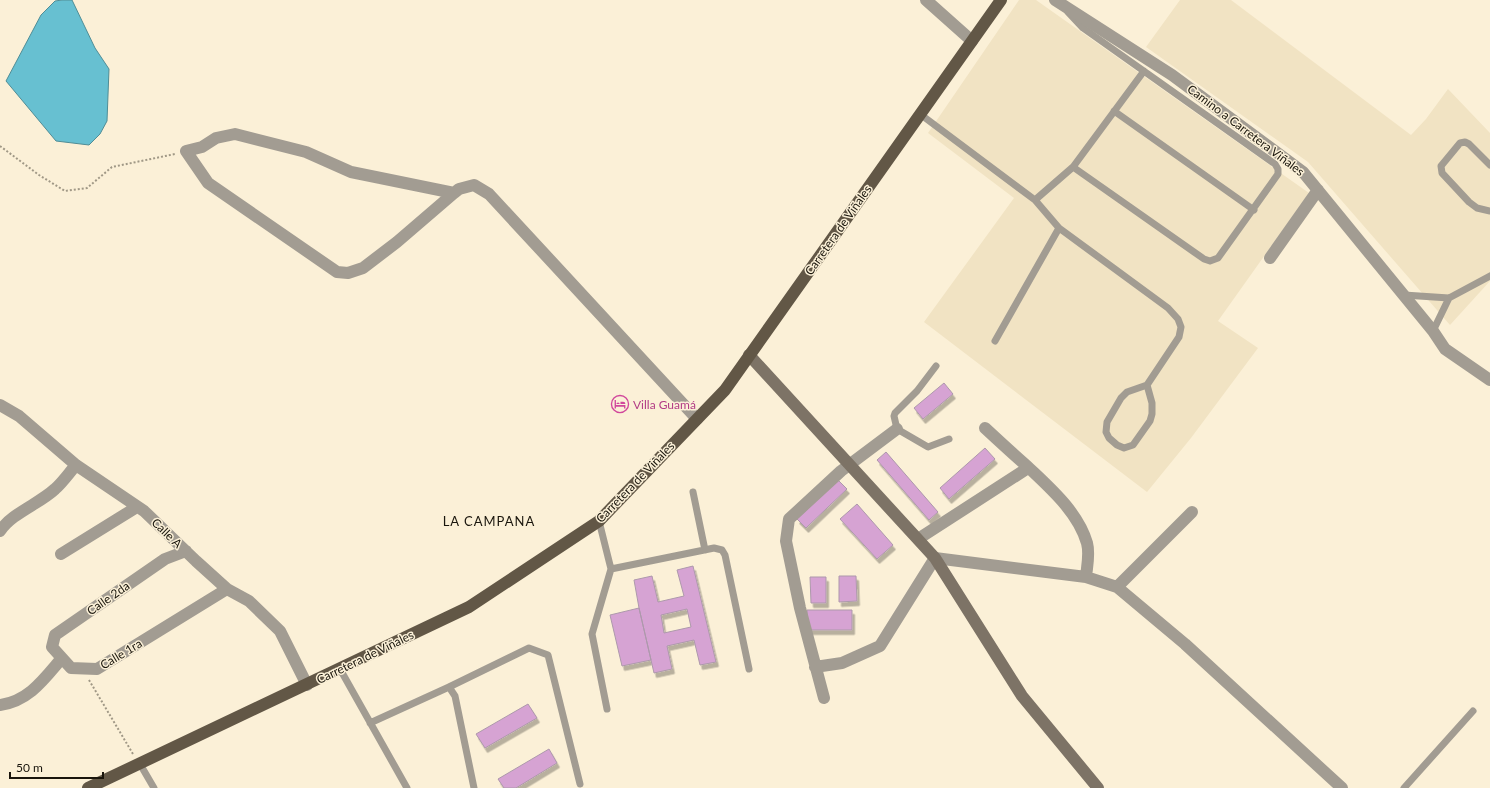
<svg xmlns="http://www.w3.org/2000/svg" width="1490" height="788" font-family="Lato,sans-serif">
  <defs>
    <filter id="shadow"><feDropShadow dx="2.5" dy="4.5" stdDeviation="0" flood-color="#0004"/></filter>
  </defs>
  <rect width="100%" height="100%" fill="#fbf0d7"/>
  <!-- built -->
  <path fill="#f1e3c3" d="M1019,0H1036L1309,193L1218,321L1258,348L1191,438L1147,492L924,322L1014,198L928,133Z
    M1180,0H1231L1411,135L1426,119L1448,89L1490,133V281L1450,325L1308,162L1146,47Z"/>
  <!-- water -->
  <path fill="#67c0d1" stroke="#508d96" d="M62,0H72L95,48L109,69L107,121L100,134L89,145L56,141L6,81L41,15L55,1Z"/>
  <!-- building -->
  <path fill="#d6a3d3" stroke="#ad99ab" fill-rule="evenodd" filter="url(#shadow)" d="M944,383L953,394L923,419L914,408Z
    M985,448L995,459L949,499L940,488Z
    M886,452L938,512L929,520L877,460Z
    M838,480L847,489L806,528L797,519Z
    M857,504L893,545L877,559L840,519Z
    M693,566L716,662L700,665L694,640L667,646L672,669L654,673L639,608L634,580L652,576L658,602L684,596L677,570ZM687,609L691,627L664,633L661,615Z
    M839,576H856L857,601L839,602Z
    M810,577H826V603H811Z
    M639,608L651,660L622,666L610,615Z
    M807,610H852V630H807Z
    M528,704L537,718L485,748L476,734Z
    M549,749L557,763L516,788H504L498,779Z"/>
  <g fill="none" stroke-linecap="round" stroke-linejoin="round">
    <!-- path -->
    <path stroke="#a09886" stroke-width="2" stroke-dasharray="2 2" stroke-linecap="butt" d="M0,146L39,175L65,191L87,188L112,167L175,154
      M89,680L133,754"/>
    <!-- lane -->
    <path stroke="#a29c92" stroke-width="7" d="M1114,111L1254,210
      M920,114L1035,200L1059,228L1168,308L1178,319L1181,327L1179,337L1147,385L1127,392L1121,398L1107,422L1106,432L1109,438L1117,445L1124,448L1133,445L1150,421L1152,414V403L1147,385
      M1490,165L1469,144L1465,142L1460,143L1441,166L1442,173L1469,202L1477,208L1490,211
      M1073,167L1144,71
      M1035,200L1073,167L1204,259L1210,261L1218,258L1278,174V169L1275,164L1083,28L1068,12
      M1404,295L1449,298L1490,276
      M1433,331L1449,298
      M995,341L1059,228
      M936,366L917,391L895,413L894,416L897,429L928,447L949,439
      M693,492L705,550
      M599,521L611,569L714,548L722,550L725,555L749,669
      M340,669L407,788
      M449,687L529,648L548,655L580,784
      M607,709L592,634L611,569
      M370,723L449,687L455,696L474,788
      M140,764L154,788
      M1404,788L1473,711"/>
    <!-- street -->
    <path stroke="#a29c92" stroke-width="12" d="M926,0L972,41
      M1055,0L1172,75L1303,172L1433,331L1445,349L1490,380
      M454,193L351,172L306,152L235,134L216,138L202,147L186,151L208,183L337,272L348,273L363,268L397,242L454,193L459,189L474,185L489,194L697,419
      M1270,258L1318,190
      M0,405L19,416L76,465L144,511L196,561L227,589L249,601L280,631L307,685
      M985,428C999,441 1013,454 1028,467C1050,488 1078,512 1087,543C1090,554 1087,566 1086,577
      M0,531C12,513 39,504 55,489C63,482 69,473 76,465
      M918,539L1028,468
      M186,551L165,559L55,635L52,647L71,668L97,669L227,589
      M61,554L137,507
      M1117,587L1192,512
      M815,667L842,663L880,646L935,558L1086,577L1117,587L1185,644L1342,788
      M824,698L800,608L786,541L789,519L841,471L897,429
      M0,705C29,701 44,679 62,658"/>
    <!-- secondary -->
    <path stroke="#7d7366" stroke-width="12" d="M749,355L935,558L1022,696L1098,788"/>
    <!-- primary -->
    <path stroke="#625746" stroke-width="12" d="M88,788L469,607L599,521L725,390L1001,0"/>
  </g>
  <!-- icons -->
  <defs>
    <g id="hotel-ring" transform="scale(0.9)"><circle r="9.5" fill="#fbf0d7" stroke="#d1479c" stroke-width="1.5"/><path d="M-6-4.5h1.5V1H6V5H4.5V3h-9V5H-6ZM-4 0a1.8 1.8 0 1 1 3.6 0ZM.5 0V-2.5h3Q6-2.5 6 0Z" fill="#d1479c"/></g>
  </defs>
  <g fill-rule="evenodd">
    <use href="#hotel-ring" x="620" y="404"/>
  </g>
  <g text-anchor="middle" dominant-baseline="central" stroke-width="3" stroke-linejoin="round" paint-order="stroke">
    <!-- street labels -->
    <g font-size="12" fill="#19150c" stroke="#fbf0d7">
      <text transform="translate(1246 130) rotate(37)">Camino a Carretera Viñales</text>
      <text transform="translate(838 230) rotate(-55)">Carretera de Viñales</text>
      <text transform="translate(635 482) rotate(-46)">Carretera de Viñales</text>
      <text transform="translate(167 533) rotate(44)">Calle A</text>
      <text transform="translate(108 598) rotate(-35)">Calle 2da</text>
      <text transform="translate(121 654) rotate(-31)">Calle 1ra</text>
      <text transform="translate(365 657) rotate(-26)">Carretera de Viñales</text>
    </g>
    <!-- hotel labels -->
    <g font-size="12" fill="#b23c85" stroke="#fbf0d7" text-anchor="start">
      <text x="633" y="404">Villa Guamá</text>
    </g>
    <!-- neighbourhood labels -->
    <g font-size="13" letter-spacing="1" fill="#19150c" stroke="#fbf0d7">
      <text x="489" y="521">LA CAMPANA</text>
    </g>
  </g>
  <!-- scale -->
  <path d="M10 772v6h93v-6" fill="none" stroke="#19150c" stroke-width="2"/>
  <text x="16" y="772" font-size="12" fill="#19150c" stroke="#fbf0d7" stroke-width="3" paint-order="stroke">50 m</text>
</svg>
